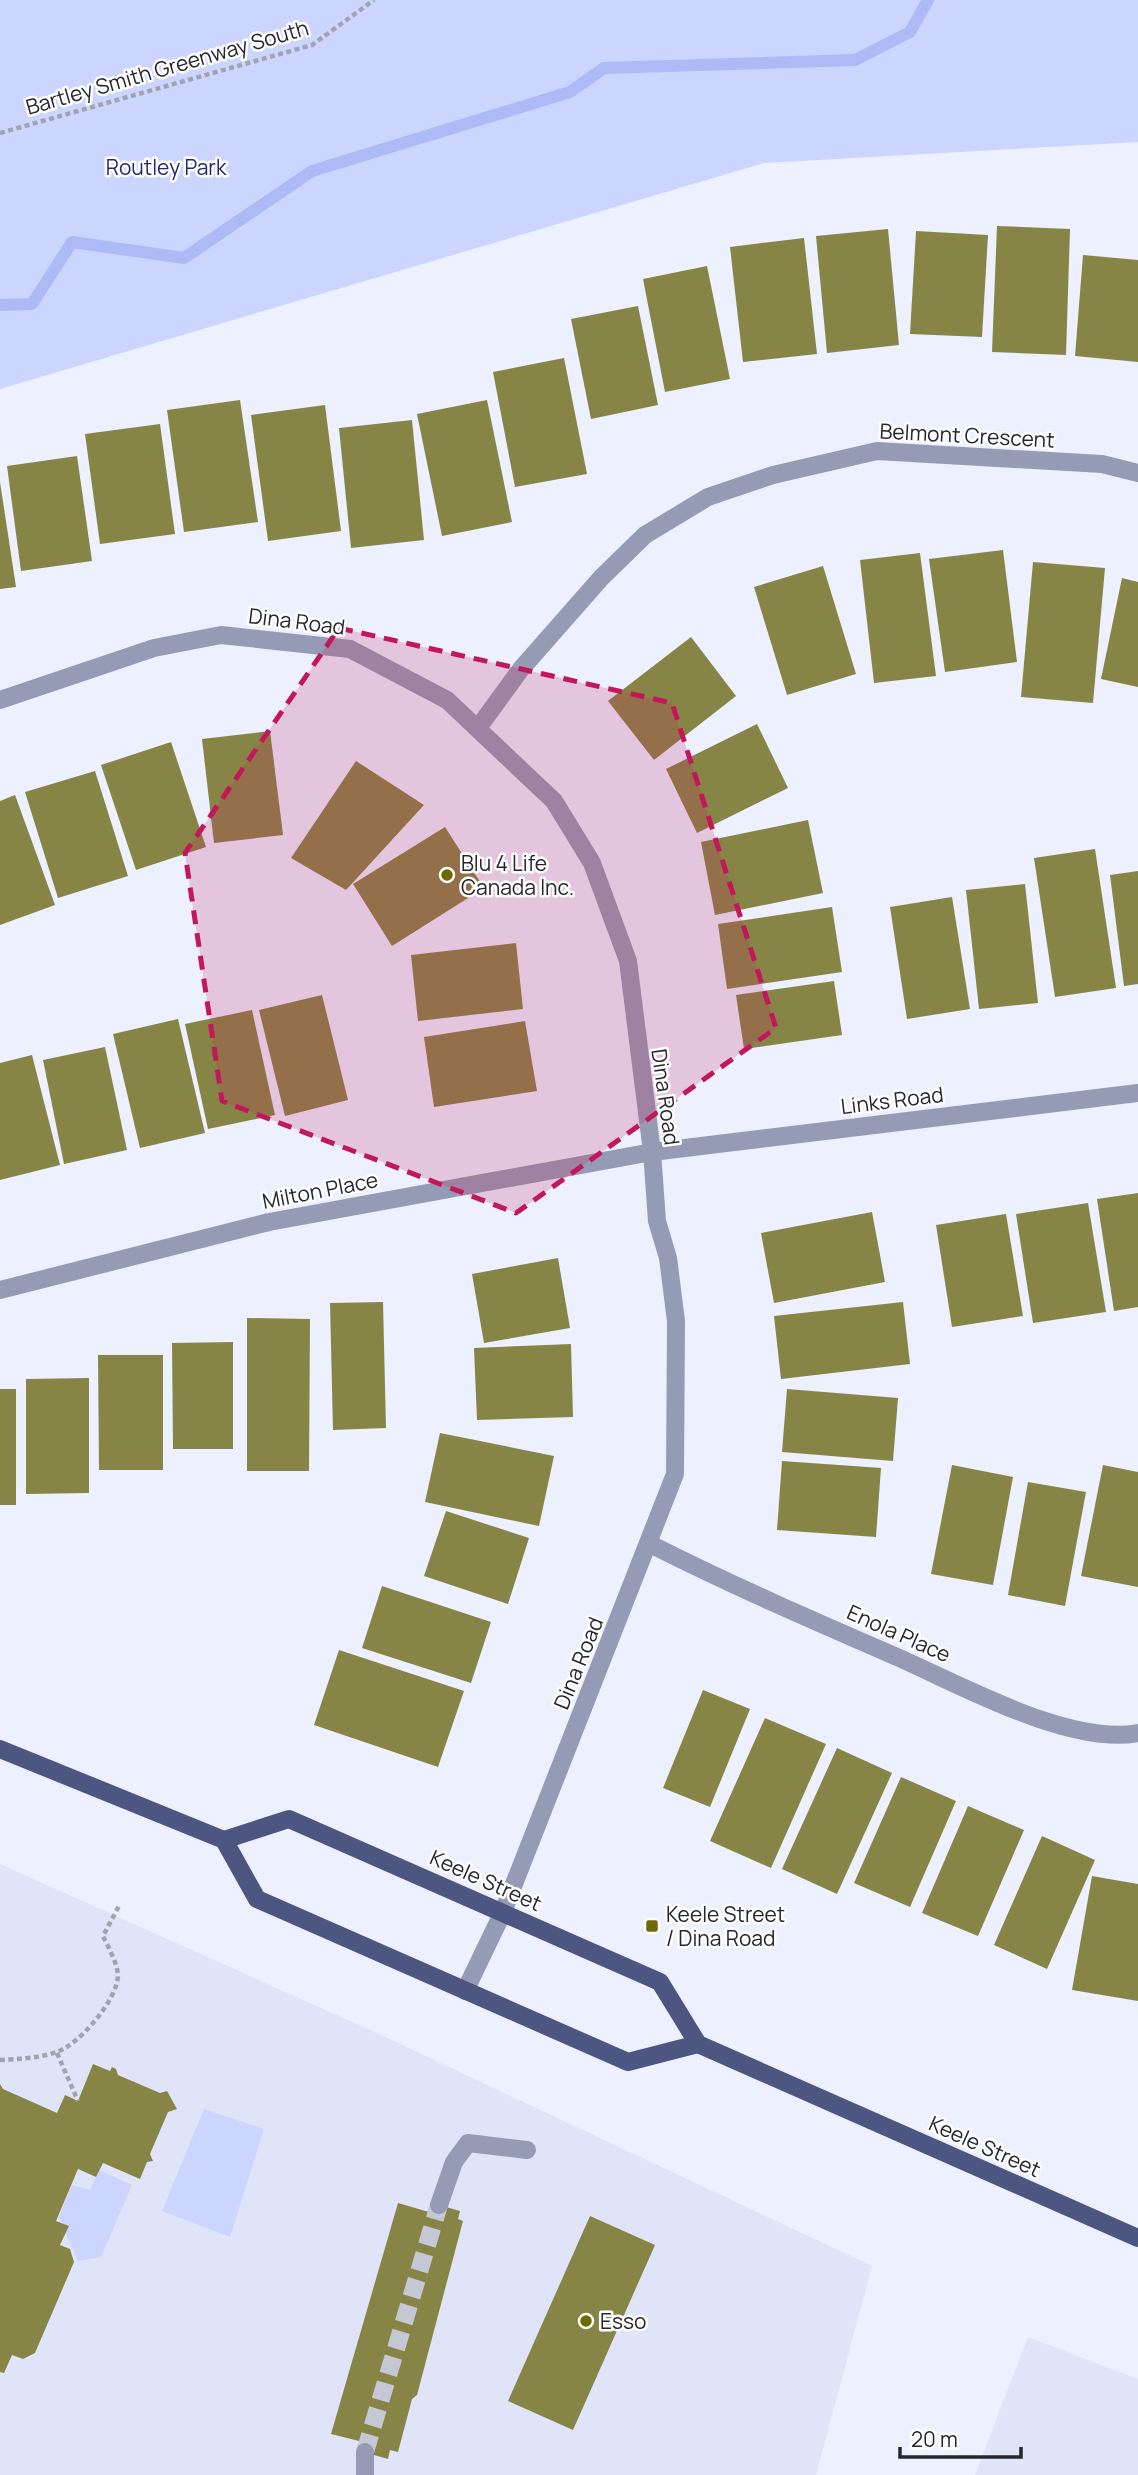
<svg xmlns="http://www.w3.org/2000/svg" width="1138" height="2475" font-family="Manrope,sans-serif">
  <rect width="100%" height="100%" fill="#ecf0ff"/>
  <!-- built -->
  <path fill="#e0e4f9" d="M0,1864L379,2034L872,2266L816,2475H0Z
    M1028,2337L1138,2379V2475H975Z"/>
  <!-- green -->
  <path fill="#ccd5fd" d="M0,0H1138V142L764,163L0,389Z
    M204,2109L264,2129L230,2237L162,2211Z
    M99,2170L132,2185L101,2257L78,2261L59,2217L72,2185L90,2190Z"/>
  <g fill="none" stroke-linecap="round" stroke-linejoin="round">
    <!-- stream -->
    <path stroke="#aebaf5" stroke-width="12" d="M0,305L32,304L72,242L184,258L312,171L570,92L604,68L855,60L910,32L928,0"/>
  </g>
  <!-- building -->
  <path fill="#878546" d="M997,226L1070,229L1066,355L992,352Z
    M888,229L899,345L827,353L816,236Z
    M916,231L988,235L982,337L910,334Z
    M804,238L817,354L743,362L730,247Z
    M1083,255L1138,260V362L1075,356Z
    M707,266L730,379L665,392L643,279Z
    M638,306L658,405L591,419L571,319Z
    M564,358L587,474L515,487L493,372Z
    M240,400L258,522L184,532L167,410Z
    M487,400L512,522L442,536L417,414Z
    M325,405L341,531L268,541L251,415Z
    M412,420L424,540L351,548L339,428Z
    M160,424L175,534L100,544L85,434Z
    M77,456L92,561L21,571L7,466Z
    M0,482L16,587L0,589Z
    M1003,550L1017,662L945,672L929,559Z
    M920,553L936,676L874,683L860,560Z
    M1033,562L1105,568L1093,703L1021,697Z
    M823,566L856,674L787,695L754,587Z
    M1122,578L1138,582V687L1101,679Z
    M691,637L736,696L654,760L608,701Z
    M757,724L788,788L697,833L666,769Z
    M270,731L283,835L214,843L202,739Z
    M171,742L206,847L136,870L101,765Z
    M356,761L424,805L346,890L291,858Z
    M95,771L128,876L58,898L25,792Z
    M15,795L55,905L0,925V801Z
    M808,820L823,893L715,915L701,842Z
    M445,827L484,888L392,946L353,884Z
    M1095,849L1116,988L1055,997L1034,858Z
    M1138,871V984L1124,986L1110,875Z
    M1025,884L1038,1003L979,1009L966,890Z
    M952,897L970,1009L907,1019L890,907Z
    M832,907L842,972L727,989L718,924Z
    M516,943L523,1009L418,1021L411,955Z
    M834,981L842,1035L744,1049L736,995Z
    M322,995L348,1100L285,1116L259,1010Z
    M252,1010L275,1115L208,1129L185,1024Z
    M178,1019L205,1133L140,1148L113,1034Z
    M525,1021L537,1091L434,1107L424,1037Z
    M105,1047L127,1150L64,1164L43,1060Z
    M32,1055L60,1165L0,1180V1063Z
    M1138,1193V1307L1114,1311L1097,1199Z
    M1088,1203L1106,1312L1033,1323L1016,1214Z
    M872,1212L885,1282L774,1303L761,1233Z
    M1006,1214L1023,1316L952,1327L936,1225Z
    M558,1258L570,1328L484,1343L472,1274Z
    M383,1302L386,1428L333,1430L330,1303Z
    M903,1302L910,1364L781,1379L774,1316Z
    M247,1318L310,1319L309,1471H247Z
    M233,1342V1449H173L172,1343Z
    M571,1344L573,1417L477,1420L474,1348Z
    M98,1355H163V1470H99Z
    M89,1378V1493L26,1494V1379Z
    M0,1389H16V1505H0Z
    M787,1389L898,1398L893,1461L782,1452Z
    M440,1433L554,1456L539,1526L425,1502Z
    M782,1461L881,1468L876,1537L777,1530Z
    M952,1465L1013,1477L993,1585L931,1574Z
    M1103,1465L1138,1472V1587L1081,1576Z
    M1028,1482L1086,1492L1065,1606L1008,1595Z
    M446,1511L529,1538L508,1604L424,1576Z
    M382,1586L491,1622L471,1683L362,1648Z
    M339,1650L464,1691L438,1767L314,1725Z
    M703,1690L750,1709L710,1807L663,1788Z
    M765,1718L826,1744L771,1868L710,1841Z
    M837,1748L892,1773L837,1894L782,1869Z
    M901,1777L956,1801L910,1907L854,1883Z
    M968,1806L1024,1830L978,1936L922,1913Z
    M1042,1836L1095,1860L1047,1969L994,1945Z
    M1092,1876L1138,1884V2001L1072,1990Z
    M93,2064L110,2071L112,2067L116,2069L118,2075L160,2093L167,2091L177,2109L168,2112L150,2154L153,2161L147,2162L140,2179L103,2163L96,2177L78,2169L56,2221L69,2226L60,2245L70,2249L74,2262L35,2353L23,2359L12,2355L4,2373L0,2372V2084L3,2089L57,2113L65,2095L78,2101Z
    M398,2203L429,2212L431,2203L439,2205L460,2211L458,2219L463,2221L417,2395L412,2399L398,2452L390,2450L388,2459L360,2451L363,2442L331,2434Z
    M590,2216L655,2245L573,2430L508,2401Z"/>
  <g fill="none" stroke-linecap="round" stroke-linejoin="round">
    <!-- minor-tunnel -->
    <path stroke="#c4c8d5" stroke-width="18" stroke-dasharray="18 9" stroke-linecap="butt" d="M365,2452L439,2205"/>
    <!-- path -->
    <path stroke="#a1a3af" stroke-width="4.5" stroke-dasharray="5 3.5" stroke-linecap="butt" d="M0,133L312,45L374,0
      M57,2053L78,2101
      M0,2060C18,2059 42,2058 59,2051C80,2043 117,2000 118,1976C118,1964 108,1947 103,1936L120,1904"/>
    <!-- minor -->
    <path stroke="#969bb5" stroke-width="18" d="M0,700L154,648L221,635L350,649L447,700L554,801L592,863L628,961L652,1152L657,1221L668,1258L676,1321L675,1474L503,1912L465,1991
      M478,728L521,669L601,578L645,535L708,497L773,475L877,451L1102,464L1138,473
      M0,1290L269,1222L652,1152L1138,1093
      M650,1544C731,1585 814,1621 897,1657C961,1685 1069,1746 1138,1733
      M439,2205L454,2162L468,2143L527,2150
      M365,2452V2475"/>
    <!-- major -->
    <path stroke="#4d5581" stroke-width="18" d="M0,1749L224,1840L257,1899L628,2062L698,2044
      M224,1840L289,1819L660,1982L698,2044L1138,2238"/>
  </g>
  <!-- marked area -->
  <path fill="#c2185b" fill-opacity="0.2" stroke="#c2185b" stroke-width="5" stroke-dasharray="14 9" stroke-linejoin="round" d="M339,628L672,703L776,1028L516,1213L222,1101L185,853Z"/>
  <!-- markers -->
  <g fill="#6d6a05" stroke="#fefefe" stroke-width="2.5">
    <circle cx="447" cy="875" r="7"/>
    <rect x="645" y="1919" width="14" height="14" rx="3.5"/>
    <circle cx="586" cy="2321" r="7"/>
  </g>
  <g text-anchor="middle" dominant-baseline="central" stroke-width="5" stroke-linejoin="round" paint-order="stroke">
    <!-- street labels -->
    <g font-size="21" fill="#26272e" stroke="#fefefe">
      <text transform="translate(167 67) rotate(-16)">Bartley Smith Greenway South</text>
      <text transform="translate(967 435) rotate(3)">Belmont Crescent</text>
      <text transform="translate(297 621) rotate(7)">Dina Road</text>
      <text transform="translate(666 1097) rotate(82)">Dina Road</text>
      <text transform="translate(892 1100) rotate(-7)">Links Road</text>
      <text transform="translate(320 1190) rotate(-11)">Milton Place</text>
      <text transform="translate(899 1633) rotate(24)">Enola Place</text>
      <text transform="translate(578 1663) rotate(-68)">Dina Road</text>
      <text transform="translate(486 1880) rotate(24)">Keele Street</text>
      <text transform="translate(985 2146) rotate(24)">Keele Street</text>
    </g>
    <!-- park labels -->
    <g font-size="21" fill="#26296c" stroke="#fefefe">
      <text x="166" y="167">Routley Park</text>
    </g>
    <!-- poi labels -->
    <g font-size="21" fill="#26272e" stroke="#fefefe" text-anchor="start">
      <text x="461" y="863">Blu 4 Life<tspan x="461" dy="24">Canada Inc.</tspan></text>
      <text x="666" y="1914">Keele Street<tspan x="666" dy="24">/ Dina Road</tspan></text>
      <text x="600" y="2321">Esso</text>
    </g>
  </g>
  <!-- scale -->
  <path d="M900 2447v10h121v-10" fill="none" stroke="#26272e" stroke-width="3.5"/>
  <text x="911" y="2447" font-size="21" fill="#26272e" stroke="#fefefe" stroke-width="5" paint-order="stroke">20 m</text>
</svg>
